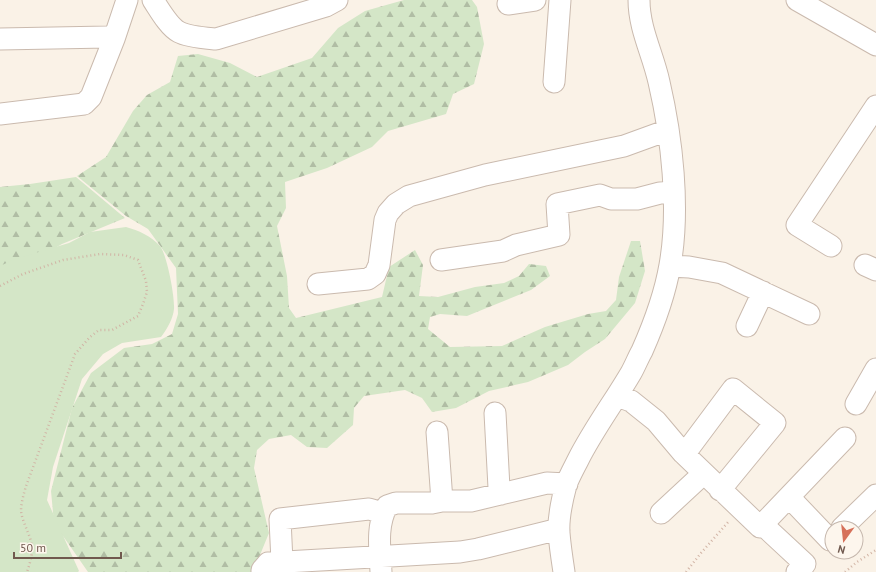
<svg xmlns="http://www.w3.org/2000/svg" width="876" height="572" font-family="'PT Sans',sans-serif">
  <defs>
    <pattern id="forest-firs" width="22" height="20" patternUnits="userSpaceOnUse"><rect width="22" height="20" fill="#d4e6c7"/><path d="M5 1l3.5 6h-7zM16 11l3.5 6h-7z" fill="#b0bda4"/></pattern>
  </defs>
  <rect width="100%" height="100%" fill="#faf2e7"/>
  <!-- forest -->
  <path fill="url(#forest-firs)" d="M404,0H472L477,7L484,44L474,84L453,94L446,114L388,131L372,147L327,168L285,182L286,208L277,226L287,276L289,308L296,318L382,297L389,267L415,250L423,265L419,296L438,297L475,287L504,283L519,276L529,264L546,266L550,276L531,290L467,316L440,314L430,317L428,329L450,347L502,346L545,327L588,314L606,311L616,300L619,277L631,241H640L645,271L635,303L605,339L585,352L568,365L528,382L489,391L456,408L432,412L422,398L405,390L364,396L354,408L353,425L327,448L307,447L291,435L269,439L257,450L254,468L269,533L253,572H88L54,523L51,491L72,408L91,373L124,348L152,344L172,334L178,314L176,268L148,229L126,216L77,176L106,157L133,111L147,95L170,82L178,56L198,54L230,63L257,77L312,58L338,28L365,11Z
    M76,177L125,218L62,244L0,280V187L30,184Z"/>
  <!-- park -->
  <path fill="#d4e6c7" d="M126,227C139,231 150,235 160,246C167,255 175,297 174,309C173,319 167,329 161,337L122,343L103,354L82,379L53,467L47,500L79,571L78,572H0V266L15,259L69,243L90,232Z"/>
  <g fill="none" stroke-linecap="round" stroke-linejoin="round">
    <!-- minor casing -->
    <g stroke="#cabaae" stroke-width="23">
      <path id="minor" d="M153,0C159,9 169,27 179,32C188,37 205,38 216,39L326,6L337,0
        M797,0L876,45
        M508,4L535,0
        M0,39L107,37L114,39
        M554,82L560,0
        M0,114L84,104L91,97L114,39L127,0
        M831,246L797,225L876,106
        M441,260L503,251L516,245L559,235L557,204L600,195L611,199H637L660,193L674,192
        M865,265L876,270
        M670,266L689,267L722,273L809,314
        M318,284L368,279L375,274L379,265L385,220L388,213L396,204L409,196L485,175L624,146L668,130
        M747,326L763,292
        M617,396L631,401L656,421L683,453L760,527L845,438
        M856,404L876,369
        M495,413L499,488L501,494
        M437,432L442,501
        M683,453L689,448L733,389L775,423L720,490
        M789,497L830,540L832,538
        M661,513L703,474
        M763,525L805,564L797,572
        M842,528L876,495
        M282,562L280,519L369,509L383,513
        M262,572V570L268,563L460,552L478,549L551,531H559
        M381,572C380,550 376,526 387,506L396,503H432L442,501H471L547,483L567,484
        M564,572C562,559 560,546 559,533C558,518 562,500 566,485C569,477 574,468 578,460C593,430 614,402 631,373C635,366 638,358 642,351C654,324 665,294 670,265C680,208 672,138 659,82C653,54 639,29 639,0"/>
    </g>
    <!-- path -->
    <path stroke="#d1b4a5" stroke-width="2.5" stroke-dasharray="1 3" stroke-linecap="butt" d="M0,286L23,274L63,260L100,254L124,255L138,260L146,281L147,292L143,304L138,316L112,330H99L90,337L75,354L26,486C24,493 21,503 21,511C22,520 27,529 30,538C34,550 31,560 27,572
      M686,572L701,553L729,521
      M845,572L857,562L876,550"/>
    <!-- minor -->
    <use href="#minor" stroke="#fff" stroke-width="21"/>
  </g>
  <!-- north arrow -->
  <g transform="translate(844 540) rotate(195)"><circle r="19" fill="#fdf6ed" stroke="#c5b7ad"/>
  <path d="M0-3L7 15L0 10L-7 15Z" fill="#d6715a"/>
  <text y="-6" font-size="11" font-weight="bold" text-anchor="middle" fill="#70594e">N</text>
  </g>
  <!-- scale -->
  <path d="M14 552v6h107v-6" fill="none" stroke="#70594e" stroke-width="2"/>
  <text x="20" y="552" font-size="12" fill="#70594e" stroke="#fdf6ed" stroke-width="3" paint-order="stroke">50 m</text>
</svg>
